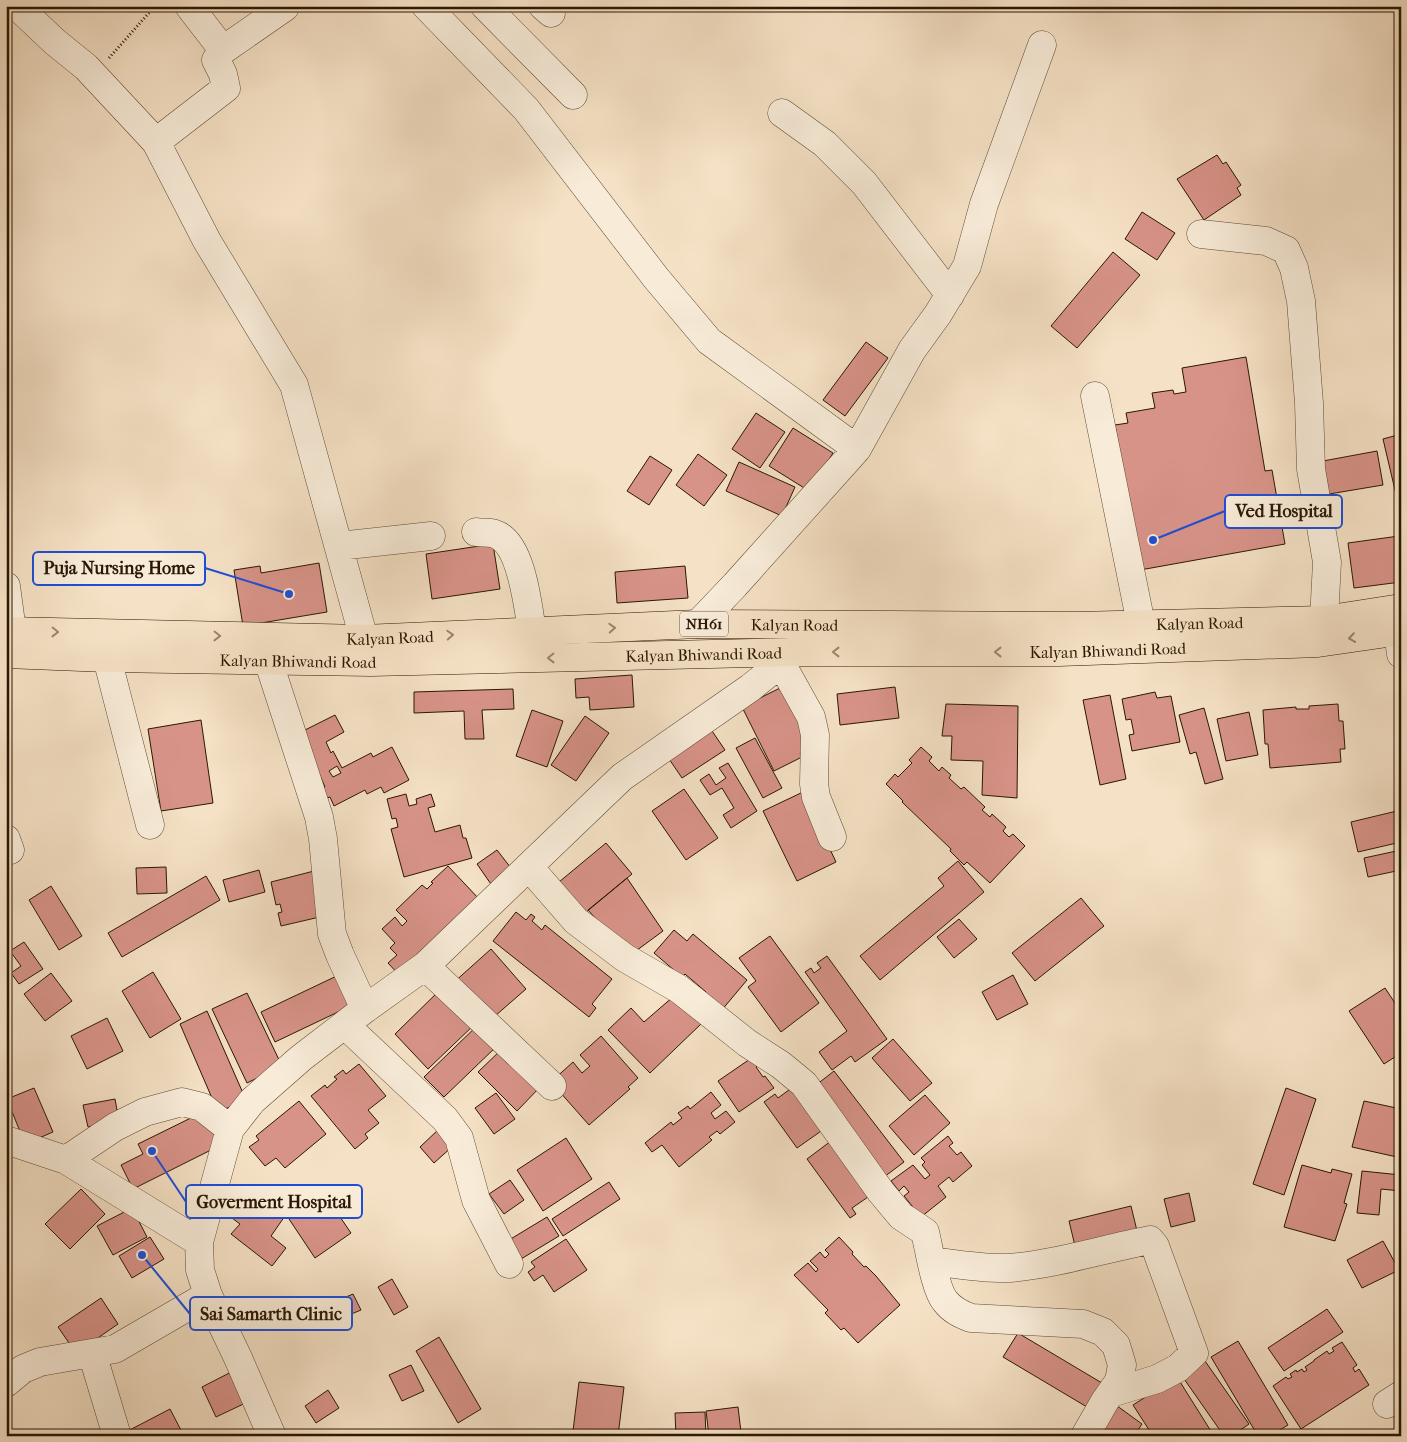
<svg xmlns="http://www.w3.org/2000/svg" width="1407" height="1442" font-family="'IM FELL French Canon',serif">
  <rect width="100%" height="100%" fill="#f5e1c5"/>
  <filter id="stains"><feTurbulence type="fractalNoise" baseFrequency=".004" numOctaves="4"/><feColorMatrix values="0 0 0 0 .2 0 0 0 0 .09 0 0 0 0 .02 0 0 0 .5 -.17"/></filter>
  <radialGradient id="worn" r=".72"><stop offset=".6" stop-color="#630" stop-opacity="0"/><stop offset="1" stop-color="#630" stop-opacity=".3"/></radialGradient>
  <!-- building -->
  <path fill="#d89389" stroke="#2a1702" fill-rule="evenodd" d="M1217,155L1223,164L1226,162L1241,185L1237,188L1241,195L1204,220L1177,179Z
    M1142,212L1175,233L1157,260L1125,239Z
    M1113,252L1140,275L1077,348L1051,326Z
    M866,342L888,358L845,416L823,400Z
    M1246,357L1265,471L1272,470L1285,544L1140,570L1115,425L1128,423L1126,413L1155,408L1152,393L1173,390L1174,394L1186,392L1182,368Z
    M756,413L785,432L760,468L732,449Z
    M793,428L833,453L809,491L769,466Z
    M1401,434V503H1398L1383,439Z
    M1377,451L1383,485L1329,494L1323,461Z
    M698,454L727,475L704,506L676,485Z
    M650,456L672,470L649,505L627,491Z
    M739,462L795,487L782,516L726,491Z
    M1399,536L1401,582L1354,588L1348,543Z
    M493,544L500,589L432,599L426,554Z
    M319,563L327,612L243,626L234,570L260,566L261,573Z
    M685,566L688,598L617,603L615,572Z
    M632,675L634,707L590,710L589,697L576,698L575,679Z
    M786,685L813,746L800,753L802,757L774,771L742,707Z
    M895,687L899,718L840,725L837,694Z
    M513,689L514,709L482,710L484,739H465L464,711L414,713V692Z
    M1155,692L1157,698L1171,696L1180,742L1132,751L1129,735L1134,734L1131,719L1126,720L1122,699Z
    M1110,695L1126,779L1100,785L1083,700Z
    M946,704L1018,706L1017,798L982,795L983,761L951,760L952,736H942Z
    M1338,704L1339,721H1343L1345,749H1340L1341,762L1270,768L1268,744H1265L1263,710L1296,707V709H1309V706Z
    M1204,708L1223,779L1205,784L1196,752L1190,754L1179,715Z
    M532,710L563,721L547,767L516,756Z
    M1249,712L1258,755L1226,761L1217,719Z
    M335,715L344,732L326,742L331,753L333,751L342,768L371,753L373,757L392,747L409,780L384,793L381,787L367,794L365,790L334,806L330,797L327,798L321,788L325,787L301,732ZM337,766L341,773L333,777L329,771Z
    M585,716L609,733L576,781L551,765Z
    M201,720L213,803L161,811L148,729Z
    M710,728L725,750L682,778L667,756Z
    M755,738L782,788L763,798L736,748Z
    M921,747L932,757L929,761L939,771L942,767L951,775L949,778L961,789L964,787L985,807L982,810L990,817L992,814L1006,827L1003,831L1009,837L1013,834L1025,846L990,883L967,862L964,865L950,851L951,849L902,802L903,801L886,784L895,774L898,777L912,763L909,760Z
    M728,763L757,811L731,828L723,815L734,808L722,788L710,795L700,780L709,774L716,785L726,778L719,768Z
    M684,789L718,838L686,860L652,811Z
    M803,792L836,862L797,881L763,811Z
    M406,794L409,806L417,804L416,799L431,794L435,806L428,808L435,832L460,825L463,838H466L472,858L404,877L391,829L398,827L396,818L392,819L387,799Z
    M1401,810V842L1358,852L1351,822Z
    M606,843L632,874L579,918L553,887Z
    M497,850L514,872L493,887L477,864Z
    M1401,850V870L1368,877L1364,858Z
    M958,861L984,892L880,980L860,956L944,886L938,878Z
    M448,866L480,900L400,976L388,963L397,955L390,948L395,943L382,929L395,917L402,926L407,921L396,910L422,885L427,889L433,883L431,882Z
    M166,867L167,893L137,894L136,868Z
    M259,870L265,892L229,902L223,880Z
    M314,871L324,916L281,926L278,913L282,912L280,904L276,905L271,882Z
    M206,876L220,900L122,957L108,933Z
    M627,878L663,931L629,956L588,910Z
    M51,886L82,936L59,950L29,900Z
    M1081,898L1104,926L1035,981L1012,953Z
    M516,912L526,920L531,914L535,917L532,921L542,930L545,925L612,979L592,1004L596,1008L589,1017L493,941Z
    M959,919L977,939L954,958L937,937Z
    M674,930L687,941L693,934L747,980L721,1011L703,996L706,992L685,974L682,977L654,953Z
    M770,936L819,1003L781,1032L748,987L756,981L739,958Z
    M24,942L43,969L19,984L11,973L21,966L10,951Z
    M491,949L526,989L487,1023L452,984Z
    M827,956L887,1039L855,1062L851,1056L832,1070L819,1052L847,1031L805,972L811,968L814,973L821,968L817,963Z
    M153,972L181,1019L150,1038L122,991Z
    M345,972L359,1002L275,1042L261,1012Z
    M51,973L72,1001L45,1021L24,994Z
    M1013,975L1028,1004L997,1020L982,992Z
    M442,988L476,1023L428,1069L395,1034Z
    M1385,988L1401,1012V1053L1384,1064L1349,1011Z
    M247,993L282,1066L247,1083L212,1009Z
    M674,996L701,1024L650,1073L608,1030L631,1008L644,1022Z
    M207,1011L246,1100L218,1112L180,1024Z
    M107,1018L123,1051L87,1069L71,1036Z
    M480,1023L499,1044L444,1097L424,1077Z
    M601,1036L638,1078L628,1087L630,1089L589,1125L551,1082L573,1062L582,1073L590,1066L580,1055Z
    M893,1039L932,1083L910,1101L872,1058Z
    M503,1048L541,1086L517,1111L478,1072Z
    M753,1057L758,1065L756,1067L763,1077L765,1076L774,1088L739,1112L718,1081Z
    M359,1064L386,1096L368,1110L379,1123L365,1134L368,1138L355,1149L311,1096L325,1085L327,1088L337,1079L334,1077L343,1070L346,1074Z
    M834,1071L904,1162L880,1180L811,1089Z
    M793,1087L824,1129L797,1148L764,1102L775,1094L778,1098Z
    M34,1088L53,1132L25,1144L7,1099Z
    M1286,1088L1316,1099L1284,1195L1253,1184Z
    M711,1092L721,1105L711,1113L715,1119L726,1111L735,1122L720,1134L717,1131L709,1137L712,1140L679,1167L662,1145L652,1152L645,1143L671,1122L673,1125L682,1118L678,1113L688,1106L690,1109Z
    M496,1093L515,1119L494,1134L475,1108Z
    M925,1095L950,1123L914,1155L889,1126Z
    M115,1099L119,1121L88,1127L83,1105Z
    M299,1101L326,1134L285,1168L276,1158L265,1166L249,1147L259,1140L256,1136Z
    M1364,1101L1401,1109V1143L1397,1157L1352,1147Z
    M205,1111L221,1145L133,1189L121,1165L143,1154L138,1144Z
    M439,1129L454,1145L434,1163L420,1147Z
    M948,1136L953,1143L949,1146L957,1155L961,1152L972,1166L953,1182L949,1177L938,1186L946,1197L921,1217L904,1196L909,1192L904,1186L899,1191L891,1181L913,1165L925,1179L930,1175L922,1165L925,1162L921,1158Z
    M566,1138L592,1179L543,1211L517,1170Z
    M831,1141L868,1197L852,1208L856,1214L850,1218L807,1159Z
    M1302,1165L1331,1173L1332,1169L1352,1174L1344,1203L1347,1204L1335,1241L1284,1227Z
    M1362,1171L1401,1175V1191L1381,1189L1379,1215L1357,1213Z
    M510,1180L524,1200L504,1214L489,1194Z
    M609,1182L620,1199L563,1236L552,1219Z
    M81,1189L105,1214L70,1249L45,1224Z
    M252,1189L287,1213L271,1236L286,1248L272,1266L231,1234L240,1224L232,1218Z
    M1189,1193L1195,1221L1171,1227L1164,1199Z
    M325,1195L351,1233L315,1258L289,1219Z
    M1131,1206L1138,1235L1076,1250L1069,1221Z
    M132,1208L147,1237L113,1255L97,1226Z
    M547,1217L559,1236L521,1259L509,1240Z
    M150,1237L164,1259L132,1278L119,1256Z
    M839,1237L853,1252L852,1254L864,1267L866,1266L876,1276L900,1305L858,1343L844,1328L841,1330L825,1313L828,1310L794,1275L808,1263L816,1272L818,1269L810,1261L820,1252L825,1258L829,1254L825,1250Z
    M566,1239L587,1270L554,1292L543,1275L534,1281L528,1272L535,1267L531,1262Z
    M1383,1241L1399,1270L1362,1288L1347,1260Z
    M392,1279L408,1307L394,1315L378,1287Z
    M353,1294L361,1310L332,1322L325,1306Z
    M101,1298L118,1324L76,1353L58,1327Z
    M1327,1309L1343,1332L1284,1371L1268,1348Z
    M1018,1333L1102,1383L1087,1407L1003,1357Z
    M439,1337L481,1409L458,1423L416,1351Z
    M1238,1341L1288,1425L1270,1436H1258L1211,1357Z
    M1342,1342L1357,1365L1353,1368L1355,1372L1359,1369L1369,1385L1301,1429L1273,1386L1286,1377L1288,1379L1292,1377L1290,1374L1296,1370L1297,1372L1302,1369L1304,1372L1307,1370L1305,1367L1314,1361V1360L1327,1351L1329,1354L1334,1351L1332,1348Z
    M1205,1361L1249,1424L1232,1436H1224L1182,1376Z
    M411,1365L424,1391L402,1401L389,1375Z
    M239,1368L254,1399L216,1417L202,1387Z
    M1177,1377L1214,1436H1153L1133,1405Z
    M579,1382L624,1387L618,1436L573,1431Z
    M328,1390L339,1408L316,1423L305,1406Z
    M1109,1400L1142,1424L1134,1436H1097Z
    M738,1407L741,1432L709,1436L706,1411Z
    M170,1409L184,1436H122V1434Z
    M705,1412L706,1436H676L675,1413Z"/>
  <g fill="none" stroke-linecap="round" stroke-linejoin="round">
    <!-- minor casing -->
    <g stroke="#5d4a33" stroke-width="29">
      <path id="minor" d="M17,6L55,42L86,67L156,142L207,241L294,385L364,639
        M189,6L223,50
        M426,6L526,109L656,278L709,341L857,449
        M485,6L573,95
        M543,6L551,13
        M782,113L825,144L864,183L950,295
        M156,142L226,88L223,74L216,60L223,50L285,7L284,6
        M1201,234L1266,241L1286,250L1294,268L1301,301L1309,403L1311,469L1327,562L1324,620
        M1095,396L1141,624
        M476,532C482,533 490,532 495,534C522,543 528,607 532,631
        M339,546L431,536
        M6,586L12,631
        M698,624L735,585L857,449L912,350L938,314L967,266L984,204L1042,45
        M1398,632L1401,654
        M107,658L150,825
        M268,660L319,817L323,839L332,934L340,955L365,1009
        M781,663L811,717L815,735L814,784L816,797L832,837
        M6,839L10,850
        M529,867L576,921L625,958L679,989L747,1043L781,1065L804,1084L881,1192L901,1216L925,1232C929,1248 935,1289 945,1301C952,1310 960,1314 971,1318L1083,1324L1103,1332L1116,1345L1122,1365L1119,1381L1105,1401L1085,1436
        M425,966L552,1086
        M345,1025L445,1119L459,1138L476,1200L509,1264
        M6,1140L66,1160L199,1242L200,1270L208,1295L238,1358L272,1436
        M66,1160L115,1127L145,1112L182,1102L202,1107L230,1129
        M199,1242L230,1129L252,1101L301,1058L365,1009L425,966L622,777L750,688L795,652L804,640
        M932,1261C955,1264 986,1269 1009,1268C1057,1264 1103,1249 1150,1240L1155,1246L1194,1353L1178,1368L1157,1379L1111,1393
        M92,1353L117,1436
        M6,1383L23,1369L40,1362L115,1349L208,1295
        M1387,1404L1401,1395"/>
    </g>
    <!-- highway casing -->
    <g stroke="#2a1702" stroke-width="29">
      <g id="highway">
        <path id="s1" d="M6,631L364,639L698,624L1076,626L1324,620L1401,608"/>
        <path id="s2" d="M6,654L107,658L371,662L795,652H1059L1318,643L1401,631"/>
      </g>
    </g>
    <!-- path -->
    <path stroke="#2a1702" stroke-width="3" stroke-dasharray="1 2.5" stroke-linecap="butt" d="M109,58L155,6"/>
    <!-- minor -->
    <use href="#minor" stroke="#f8ecd9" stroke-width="28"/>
    <!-- highway -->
    <use href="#highway" stroke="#f5e1c5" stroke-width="28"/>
  </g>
  <!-- one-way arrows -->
  <defs><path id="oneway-chevron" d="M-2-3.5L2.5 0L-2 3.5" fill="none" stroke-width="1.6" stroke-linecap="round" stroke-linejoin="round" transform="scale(1.25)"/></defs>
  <g stroke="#9a866d">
    <use href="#oneway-chevron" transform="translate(612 628) rotate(-3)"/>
    <use href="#oneway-chevron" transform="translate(55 632) rotate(1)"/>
    <use href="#oneway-chevron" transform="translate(450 635) rotate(-3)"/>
    <use href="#oneway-chevron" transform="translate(217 636) rotate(1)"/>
    <use href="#oneway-chevron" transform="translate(1352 638) rotate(172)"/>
    <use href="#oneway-chevron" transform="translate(836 652) rotate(-180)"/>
    <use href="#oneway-chevron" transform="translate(998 652) rotate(-180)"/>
    <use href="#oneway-chevron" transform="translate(551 658) rotate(179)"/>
  </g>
  <g text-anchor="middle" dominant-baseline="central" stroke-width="4.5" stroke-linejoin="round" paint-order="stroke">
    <!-- shield labels -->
    <rect fill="#f8ecd9" stroke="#685742" stroke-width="1" x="680" y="611.5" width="48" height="25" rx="4"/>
    <g font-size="15" font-weight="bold" fill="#2a1702">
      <text x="704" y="624">NH61</text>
    </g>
    <!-- street labels -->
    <g font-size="16" fill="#2a1702" stroke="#f8ecd9">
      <text stroke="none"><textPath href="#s1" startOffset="1194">Kalyan Road</textPath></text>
      <text stroke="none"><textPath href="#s1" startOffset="789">Kalyan Road</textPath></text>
      <text stroke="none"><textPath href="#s1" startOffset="384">Kalyan Road</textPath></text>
      <text stroke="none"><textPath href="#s2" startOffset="1102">Kalyan Bhiwandi Road</textPath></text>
      <text stroke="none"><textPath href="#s2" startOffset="698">Kalyan Bhiwandi Road</textPath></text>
      <text stroke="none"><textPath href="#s2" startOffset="292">Kalyan Bhiwandi Road</textPath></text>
    </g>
  </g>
  <!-- callouts -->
  <path fill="none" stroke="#1d4ed8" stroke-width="2" d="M1153 540L1225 511M289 594L205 568M152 1151L186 1202M142 1255L190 1314"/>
  <g fill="#1d4ed8" stroke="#f8ecd9" stroke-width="2">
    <circle cx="1153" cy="540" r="5"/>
    <circle cx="289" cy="594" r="5"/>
    <circle cx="152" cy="1151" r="5"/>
    <circle cx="142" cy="1255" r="5"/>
  </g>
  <g fill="#f8ecd9" stroke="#1d4ed8" stroke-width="2">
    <rect x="1225" y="495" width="117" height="33" rx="5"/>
    <rect x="33" y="552" width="172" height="33" rx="5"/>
    <rect x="186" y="1185" width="176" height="33" rx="5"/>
    <rect x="190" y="1297" width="162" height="33" rx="5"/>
  </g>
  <g font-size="18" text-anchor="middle" font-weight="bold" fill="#2a1702">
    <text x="1284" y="517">Ved Hospital</text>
    <text x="119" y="574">Puja Nursing Home</text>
    <text x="274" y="1208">Goverment Hospital</text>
    <text x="271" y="1320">Sai Samarth Clinic</text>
  </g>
  <!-- margin -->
  <rect width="1407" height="1442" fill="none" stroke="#f5e1c5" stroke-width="25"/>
  <rect x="8" y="8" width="1392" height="1427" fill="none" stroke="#2a1702" stroke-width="2.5"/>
  <rect x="12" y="12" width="1382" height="1417" fill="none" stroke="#2a1702"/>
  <rect width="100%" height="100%" filter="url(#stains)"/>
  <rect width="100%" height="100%" fill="url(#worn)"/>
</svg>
